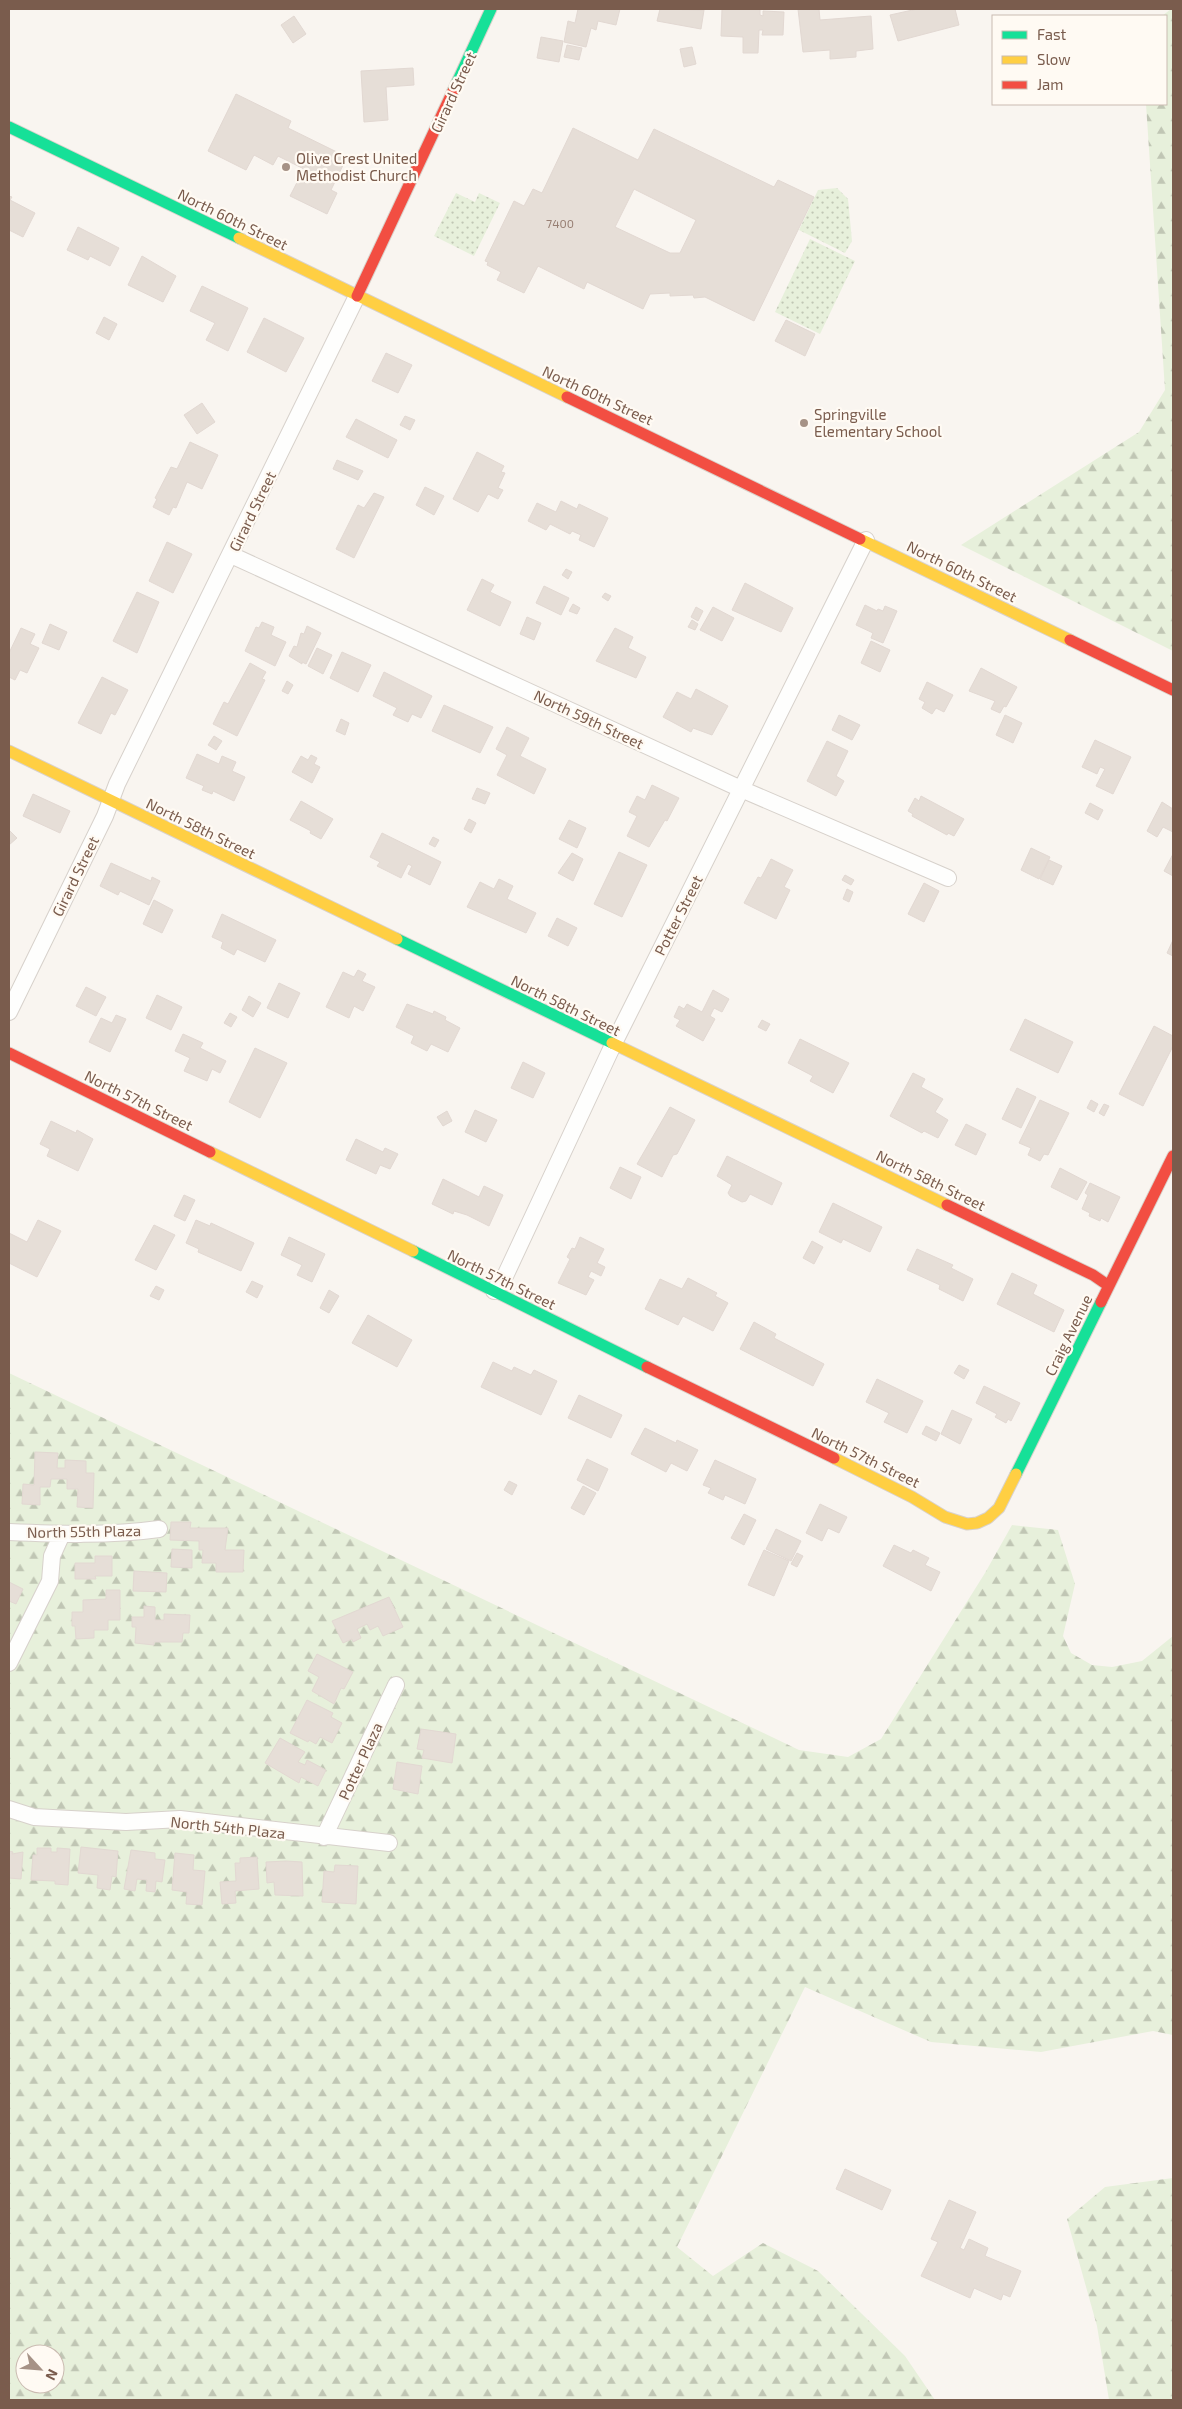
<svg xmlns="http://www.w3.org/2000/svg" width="1182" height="2409" font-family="'Exo 2',sans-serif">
  <defs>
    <pattern id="forest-firs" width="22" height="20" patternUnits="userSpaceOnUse" patternTransform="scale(1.25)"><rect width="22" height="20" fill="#e7f0db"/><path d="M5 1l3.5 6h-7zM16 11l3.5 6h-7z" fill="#c0c6b4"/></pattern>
    <pattern id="park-dots" width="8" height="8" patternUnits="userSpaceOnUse" patternTransform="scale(1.25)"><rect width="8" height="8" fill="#e7f0db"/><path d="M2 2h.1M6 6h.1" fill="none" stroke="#c0c6b4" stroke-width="1.8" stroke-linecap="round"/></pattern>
  </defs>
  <rect width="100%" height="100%" fill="#f9f5f0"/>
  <!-- forest -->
  <path fill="url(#forest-firs)" fill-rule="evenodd" d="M1171,9H1173V651L961,545L1139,432L1165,390L1146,104H1166V16H1162Z
    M9,1373L799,1750L848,1757L881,1739L985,1573L1012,1525L1058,1530L1075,1584L1063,1636L1071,1653L1092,1665L1112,1667L1142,1661L1173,1636V2035L1153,2031L1041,2052L931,2042L805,1987L677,2247L713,2276L763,2243L818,2271L905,2356L935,2400H9ZM25,2354H55V2384H25Z
    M1173,2178V2400H1109L1097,2326L1067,2219L1105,2187Z"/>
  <!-- park -->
  <path fill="url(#park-dots)" d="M837,188L848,199L852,241L845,253L799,230L818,190Z
    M456,193L475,202L479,193L500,203L474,256L434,236Z
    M810,239L855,261L820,334L775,312Z"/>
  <!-- building -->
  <path fill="#e6ded7" stroke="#e2d8d2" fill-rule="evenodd" d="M578,9H620L616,25L598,21L596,30L591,28L586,47L564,42L568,21L575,23Z
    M660,9L704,10L701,29L657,21Z
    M722,9H760V15L763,16V11L784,12L783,35H762L763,30H759L758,53H743V37L721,36Z
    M798,9H819L820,20L871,16L873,49L856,51V57L830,59V50L803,52Z
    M917,9H955L959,25L898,41L890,15Z
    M294,16L306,34L293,43L281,25Z
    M541,37L563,41L559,62L537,58Z
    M567,45L582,48L579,60L564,57Z
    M692,47L696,64L684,67L680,49Z
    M413,68L414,85L386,87L388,120L364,122L361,71Z
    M236,94L291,121L288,128L347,157L331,190L337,193L327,214L290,196L304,169L278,156L273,165L254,155L246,170L208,151Z
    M573,128L638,160L654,129L774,187L778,180L814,197L754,321L705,297L694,298L693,295L670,296V293L650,294L643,309L587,282L584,289L538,266L524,293L497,280L501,272L487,265L488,262L485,261L514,201L524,206L533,189L542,193ZM634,189L696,220L680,253H670L615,227Z
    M9,196L12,197L10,200L35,213L23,237L9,230Z
    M78,227L119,248L110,266L90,256L88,260L67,250Z
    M142,256L176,276L163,302L128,285Z
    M202,286L248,308L228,351L206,340L215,323L190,311Z
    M104,317L117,324L109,340L96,333Z
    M264,318L304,338L286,372L247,352Z
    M786,320L815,334L805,356L775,341Z
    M386,353L412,365L398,393L372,381Z
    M202,403L215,422L197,434L184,415Z
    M405,416L415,420L410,430L400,425Z
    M356,419L397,440L388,458L346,437Z
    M190,442L218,455L202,489L187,482L176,508L173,507L169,515L153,507L157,499L155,498L171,467L177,469Z
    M477,452L504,466L501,472L505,473L498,488L503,490L498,499L488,494L478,512L453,499Z
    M337,460L363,471L358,480L333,469Z
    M425,487L444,496L434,515L416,505Z
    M374,493L384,497L354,558L336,549L358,505L364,508Z
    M561,501L577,509L579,504L608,518L594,547L579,540L581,535L572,531L570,534L550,524L546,530L528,521L537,503L556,512Z
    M167,542L192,554L173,593L149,581Z
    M566,569L572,572L568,579L562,575Z
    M482,579L494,585L490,592L511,602L500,626L467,610Z
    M745,583L793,608L781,632L732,610Z
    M544,586L569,598L561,615L536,603Z
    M137,592L159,602L137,653L113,641Z
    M605,593L611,596L608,601L602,597Z
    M573,604L580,608L577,614L569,611Z
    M865,605L877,611L878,609L883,611L885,606L897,611L883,643L871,638L873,633L856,625Z
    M696,607L703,611L698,621L691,617Z
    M713,607L734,618L722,641L700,630Z
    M527,617L541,623L534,640L520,634Z
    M692,620L698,624L695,630L688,627Z
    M262,622L274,627L271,635L286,642L275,666L245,651L256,627L259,628Z
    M50,624L67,632L59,650L42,643Z
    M307,626L321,633L306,664L302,662V664L289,656L294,646L297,647L301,633L304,634Z
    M21,628L35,634L30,644L39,648L27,673L20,670L15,680L9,677V653Z
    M615,628L633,637L628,648L646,657L636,678L596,661Z
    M871,641L890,650L880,672L861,663Z
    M317,648L332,655L323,674L308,666Z
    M342,652L371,665L358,692L330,678Z
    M250,663L266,672L262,679L265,680L237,736L213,724L224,702L228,704Z
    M981,668L1017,687L1006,707L1004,706L1000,713L991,709L995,701L969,691Z
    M384,672L432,696L421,718L412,714L408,722L393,715L397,708L373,696Z
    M102,677L128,690L115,715L111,713L101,734L78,723Z
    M287,681L293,685L288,694L282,691Z
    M927,682L953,695L944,712L936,708L932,714L922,708L925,702L919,699Z
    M696,689L728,706L712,735L693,728L691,732L663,717L677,692L691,699Z
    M444,705L493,727L480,753L432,731Z
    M839,715L860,725L852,740L832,730Z
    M1005,715L1022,723L1013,743L996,735Z
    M341,719L349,723L345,735L336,731Z
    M507,727L529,738L520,756L546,769L534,794L497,775L507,755L496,749Z
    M214,736L222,741L216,750L208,745Z
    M1095,740L1131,757L1113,794L1096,786L1105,769L1100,767L1097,774L1082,767Z
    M827,741L848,751L836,776L844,781L836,796L807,781Z
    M197,754L219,764L222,756L236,762L232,771L245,777L234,801L213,791L212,794L202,790L204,786L186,778Z
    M311,755L317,758L314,764L320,767L312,783L292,772L301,756L308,760Z
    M652,785L679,798L667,821L665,820L649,847L627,836L637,816L629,812L637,796L645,800Z
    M477,788L490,793L485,804L472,799Z
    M33,794L70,811L60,833L23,816Z
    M921,796L964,819L954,836L948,833L947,835L912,816L913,814L908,811L915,798L919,801Z
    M301,801L333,819L321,839L310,833L311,831L290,820Z
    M1162,802L1173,809V832L1163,827L1157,837L1147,831Z
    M1090,803L1103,810L1098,820L1085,813Z
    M469,819L476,823L471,833L464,829Z
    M569,820L586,828L577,848L559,839Z
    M10,831L17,838L9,845V832Z
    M382,833L441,862L430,885L408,874L412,866L408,864L401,878L377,866L380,862L370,857Z
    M433,837L439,840L435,847L429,844Z
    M1031,848L1050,857L1039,879L1021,870Z
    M619,852L647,865L622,917L594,904Z
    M572,853L583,859L573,881L558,873Z
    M1173,854V876L1164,871Z
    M771,859L793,870L784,887L790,890L776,919L744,903L758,877L761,878Z
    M1049,860L1062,866L1053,885L1040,879Z
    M111,863L151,881L152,877L160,881L149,905L120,891L118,895L100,886Z
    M845,875L854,880L851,885L842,880Z
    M499,879L513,886L507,899L536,913L526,933L467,907L480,882L494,889Z
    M924,883L939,891L924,922L908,914Z
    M847,889L853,892L849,902L843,899Z
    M154,900L173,910L162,933L143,924Z
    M222,914L276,940L265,962L237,949L234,955L221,948L223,942L212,937Z
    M557,918L577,928L568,946L548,936Z
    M1173,940V956L1167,953Z
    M358,970L366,974L362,981L375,987L363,1011L354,1006L349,1018L326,1007L343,972L354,977Z
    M279,983L300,993L288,1018L267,1008Z
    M86,987L106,997L96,1016L76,1006Z
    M713,990L729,999L722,1012L714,1008L710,1016L715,1019L703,1041L676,1026L680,1020L674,1017L679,1006L684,1009L687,1004L702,1012Z
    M157,995L182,1007L171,1030L146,1018Z
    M249,996L261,1003L253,1017L242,1010Z
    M407,1004L433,1014L434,1011L446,1017L445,1020L460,1028L448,1052L431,1044L427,1051L411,1043L414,1036L396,1027Z
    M230,1013L237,1017L231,1027L224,1023Z
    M116,1015L126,1019L110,1052L89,1042L101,1018L112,1023Z
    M1025,1019L1073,1042L1058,1073L1010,1050Z
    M762,1020L770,1024L766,1031L758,1027Z
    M1154,1026L1173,1036V1046L1143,1106L1119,1094Z
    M183,1034L203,1043L200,1048L226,1061L220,1073L212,1069L207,1081L184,1071L190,1058L175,1051Z
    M800,1039L849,1063L833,1093L810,1081L813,1076L788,1063Z
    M255,1048L287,1063L260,1118L229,1102Z
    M523,1062L545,1073L533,1098L511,1088Z
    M913,1073L925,1079L921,1087L943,1099L935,1112L948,1120L938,1138L924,1131L922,1133L890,1116Z
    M1017,1088L1036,1097L1021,1128L1002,1119Z
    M1040,1100L1069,1113L1048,1155L1044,1154L1040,1161L1028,1155L1031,1148L1019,1143Z
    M1091,1100L1098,1104L1094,1112L1087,1108Z
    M1104,1104L1109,1106L1104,1116L1099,1113Z
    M670,1107L695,1120L677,1154L673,1155L662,1177L637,1164Z
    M475,1110L497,1120L486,1142L465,1132Z
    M447,1111L452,1121L443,1126L437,1117Z
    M51,1121L76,1133L77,1130L93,1139L78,1171L47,1156L50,1149L40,1144Z
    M966,1124L986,1134L976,1155L955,1145Z
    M356,1139L383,1152L385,1148L398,1154L390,1169L380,1165L376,1174L346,1160Z
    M727,1156L782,1183L772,1205L750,1194L746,1201L742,1202L730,1196L728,1193L732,1185L717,1176Z
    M620,1167L641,1177L631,1199L610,1188Z
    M1060,1168L1087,1182L1077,1200L1051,1187Z
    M443,1179L479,1197L484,1186L503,1195L489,1226L467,1215L454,1211L453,1214L432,1204Z
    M1090,1183L1120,1197L1108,1222L1101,1218L1100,1221L1089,1216L1090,1213L1082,1209L1088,1195L1085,1193Z
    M184,1195L195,1200L185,1221L174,1216Z
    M833,1203L882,1227L870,1252L843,1239L841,1243L819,1232Z
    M38,1220L61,1231L37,1277L9,1263V1233L27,1242Z
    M196,1220L210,1226L211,1223L254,1243L241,1271L198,1252L199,1249L186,1243Z
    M154,1225L175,1235L156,1270L135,1260Z
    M289,1237L325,1254L312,1282L297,1275L302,1265L281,1255Z
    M580,1237L604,1249L597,1263L605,1267L601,1276L591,1271L588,1277L594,1280L586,1295L558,1283L570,1259L567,1257L572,1248L575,1249Z
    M812,1241L823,1247L814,1264L803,1258Z
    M917,1249L953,1265L951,1268L973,1279L963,1301L939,1289L940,1285L907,1270Z
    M1012,1273L1037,1285L1033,1294L1064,1310L1054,1332L997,1304Z
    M688,1278L717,1293L715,1296L728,1303L713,1331L683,1316L678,1325L645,1309L660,1279L682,1289Z
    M252,1281L263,1286L257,1298L246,1292Z
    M156,1286L164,1290L159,1300L150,1296Z
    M329,1290L339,1296L329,1313L320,1308Z
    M368,1315L412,1340L397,1367L352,1343Z
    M754,1322L776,1334L774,1338L824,1364L813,1386L740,1349Z
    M493,1362L512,1371L514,1367L531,1375L534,1370L557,1381L541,1415L481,1387Z
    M959,1365L969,1370L964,1379L954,1373Z
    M877,1379L923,1401L907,1433L884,1422L889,1413L866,1402Z
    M984,1386L1020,1403L1011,1421L1008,1419L1006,1423L995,1417L997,1414L976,1403Z
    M579,1395L622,1415L611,1438L568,1418Z
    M952,1410L972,1419L960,1444L941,1434Z
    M926,1426L940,1433L936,1441L922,1434Z
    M645,1428L676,1443L677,1440L698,1450L687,1471L671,1463L666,1472L631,1454Z
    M35,1452L58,1453L57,1468H65V1460L86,1461V1473H94L93,1508L77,1507L78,1489H67V1479H51L50,1487H40V1505L22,1504L23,1484L34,1485Z
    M587,1459L608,1469L598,1491L577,1480Z
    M715,1460L756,1479L745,1504L725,1495L723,1500L708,1493L711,1488L703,1485Z
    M509,1481L517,1485L512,1495L504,1490Z
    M583,1486L596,1493L584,1515L571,1508Z
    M820,1504L847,1517L839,1533L828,1528L822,1541L806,1533Z
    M744,1514L756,1520L744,1545L731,1538Z
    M171,1522H191L190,1528H228L225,1550H244L243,1572H216V1563H202L203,1550H199V1541L170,1540Z
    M776,1529L801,1541L791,1561L766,1549Z
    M894,1545L911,1553L913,1550L929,1558L925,1565L940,1572L931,1591L883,1566Z
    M172,1549L192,1550V1568L171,1567Z
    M764,1550L789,1561L774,1596L748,1585Z
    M797,1553L803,1556L797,1567L791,1564Z
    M95,1556H112V1576H95L96,1579H75V1563H95Z
    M134,1571L167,1573L166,1592L133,1591Z
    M9,1582L23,1589L16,1604L9,1601Z
    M106,1590H120V1620H108V1630H94V1638L76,1639L75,1626H72V1612H83V1600L106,1599Z
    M389,1597L403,1627L383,1636L378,1626L370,1630L367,1624L357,1629L361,1638L353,1642L352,1639L343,1643L332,1621Z
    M144,1606L155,1607V1620H164V1614L190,1615L189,1633H183L182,1642H154V1645L135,1643L136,1627H132V1617H144Z
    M317,1654L353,1672L344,1689L341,1688L334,1704L312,1691L319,1677L308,1671Z
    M307,1700L333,1713L331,1717L342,1723L332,1743L320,1737L316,1744L309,1740L308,1742L290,1733Z
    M421,1729L456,1734L452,1763L422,1758L424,1750L417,1749Z
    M280,1738L305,1752L298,1762L305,1765L307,1760L326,1770L318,1786L301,1777L299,1783L265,1763Z
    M397,1762L422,1766L418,1794L393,1789Z
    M81,1847L118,1851L116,1877L112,1876L110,1890L97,1888L98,1875L78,1873Z
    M37,1848H51V1852H57V1848L70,1849L68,1885L55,1884V1881L31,1880L33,1855H37Z
    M131,1850L155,1853V1859L165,1860L162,1882L156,1881L155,1892L146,1891L147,1880L137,1879L135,1891L124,1889Z
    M9,1851L13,1852L12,1854L23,1852L21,1879L9,1878Z
    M175,1853L194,1855L193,1870L205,1871L202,1905L186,1904L187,1892L172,1890Z
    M257,1857L259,1889L235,1891L236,1903L222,1904L220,1882L236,1881L235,1863H240V1858Z
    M286,1861L302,1862L303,1896L275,1895L274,1882L267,1883L266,1862Z
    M335,1865L358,1866L356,1904L322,1902L324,1871L334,1872Z
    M845,2169L891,2190L882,2210L836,2189Z
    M949,2200L976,2212L960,2248L964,2250L969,2239L988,2248L985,2256L1021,2271L1010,2297L1003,2294L1001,2300L974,2288L970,2298L921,2276L938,2242L931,2239Z"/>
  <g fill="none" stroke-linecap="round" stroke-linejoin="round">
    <!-- street casing -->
    <g stroke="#d7d1cb" stroke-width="18">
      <path id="street" d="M231,555L741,789L948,878
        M9,1012L105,816L117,784L357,296
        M494,1291L506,1274L613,1045L866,540
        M9,1532C58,1534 109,1536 159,1529
        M9,1663L50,1581L52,1556L62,1534
        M9,1809L34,1817L126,1822L180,1819L389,1843
        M324,1837L396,1685"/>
    </g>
    <!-- fast casing -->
    <g stroke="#d9d2cb" stroke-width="13">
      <path id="fast" d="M453,91L491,9
        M9,127L239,238
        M397,939L612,1043
        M413,1251L647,1367
        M1016,1474L1101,1302"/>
    </g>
    <!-- slow casing -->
    <g stroke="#d9d2cb" stroke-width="13">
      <path id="slow" d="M239,238L567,397
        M860,539L1070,640
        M9,751L397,939
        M612,1043L947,1205
        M210,1152L413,1251
        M834,1458L912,1497L945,1517L967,1524L977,1523L988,1518L999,1508L1016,1474"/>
    </g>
    <!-- jam casing -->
    <g stroke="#d9d2cb" stroke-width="13">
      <path id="jam" d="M357,296L453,91
        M567,397L860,539
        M1070,640L1173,690
        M9,1053L210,1152
        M947,1205L1093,1275L1109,1286
        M1101,1302L1173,1156
        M647,1367L834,1458"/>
    </g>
    <!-- street -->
    <use href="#street" stroke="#fefefd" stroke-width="16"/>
    <!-- fast -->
    <use href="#fast" stroke="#16e098" stroke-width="11"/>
    <!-- slow -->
    <use href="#slow" stroke="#ffcf43" stroke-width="11"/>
    <!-- jam -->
    <use href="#jam" stroke="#f24e42" stroke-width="11"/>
  </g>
  <!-- markers -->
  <g fill="#a69286" stroke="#fffaf3" stroke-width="2">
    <circle cx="286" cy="167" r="5"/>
    <circle cx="804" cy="423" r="5"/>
  </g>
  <g text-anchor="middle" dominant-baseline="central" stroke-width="4.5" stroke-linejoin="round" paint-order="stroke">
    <!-- number labels -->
    <g font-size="12" fill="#977e72">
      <text x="560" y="223">7400</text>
    </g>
    <!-- street labels -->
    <g font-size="15" fill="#7a5c4d" stroke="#fffaf3">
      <text transform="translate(453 92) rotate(-65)">Girard Street</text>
      <text transform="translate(233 219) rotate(26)">North 60th Street</text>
      <text transform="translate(598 395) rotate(25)">North 60th Street</text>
      <text transform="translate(252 511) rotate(-64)">Girard Street</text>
      <text transform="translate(962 571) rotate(26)">North 60th Street</text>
      <text transform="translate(589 719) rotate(25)">North 59th Street</text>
      <text transform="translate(201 828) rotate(26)">North 58th Street</text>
      <text transform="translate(75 876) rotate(-64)">Girard Street</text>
      <text transform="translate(678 915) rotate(-63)">Potter Street</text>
      <text transform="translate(566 1005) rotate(26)">North 58th Street</text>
      <text transform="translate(139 1100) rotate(26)">North 57th Street</text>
      <text transform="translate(931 1180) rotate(26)">North 58th Street</text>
      <text transform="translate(502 1279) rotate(26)">North 57th Street</text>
      <text transform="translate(1068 1335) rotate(-64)">Craig Avenue</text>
      <text transform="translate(866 1457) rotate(26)">North 57th Street</text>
      <text transform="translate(84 1531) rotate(-1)">North 55th Plaza</text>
      <text transform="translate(360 1761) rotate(-65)">Potter Plaza</text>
      <text transform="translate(228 1827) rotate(6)">North 54th Plaza</text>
    </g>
    <!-- poi labels -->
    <g font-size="15" fill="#7a5c4d" stroke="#fffaf3" text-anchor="start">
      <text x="296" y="158">Olive Crest United<tspan x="296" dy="17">Methodist Church</tspan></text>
      <text x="814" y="414">Springville<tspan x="814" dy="17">Elementary School</tspan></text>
    </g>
  </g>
  <!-- border -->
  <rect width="1182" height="2409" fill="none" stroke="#7a5c4d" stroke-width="20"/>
  <!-- legend -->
  <rect x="992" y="15" width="175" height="90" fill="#fffaf3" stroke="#cabbb1"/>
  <rect x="1002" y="31" width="25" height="8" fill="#16e098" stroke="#cabbb1"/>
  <text x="1037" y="40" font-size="15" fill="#7a5c4d">Fast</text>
  <rect x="1002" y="56" width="25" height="8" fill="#ffcf43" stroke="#cabbb1"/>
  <text x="1037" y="65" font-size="15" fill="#7a5c4d">Slow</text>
  <rect x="1002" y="81" width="25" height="8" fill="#f24e42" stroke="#cabbb1"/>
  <text x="1037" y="90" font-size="15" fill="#7a5c4d">Jam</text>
  <!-- north arrow -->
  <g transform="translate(40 2369) rotate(116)"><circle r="24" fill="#fffaf3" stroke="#cabbb1"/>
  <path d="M0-4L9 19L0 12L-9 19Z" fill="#a69286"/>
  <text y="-8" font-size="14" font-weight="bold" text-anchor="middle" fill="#7a5c4d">N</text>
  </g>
</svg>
